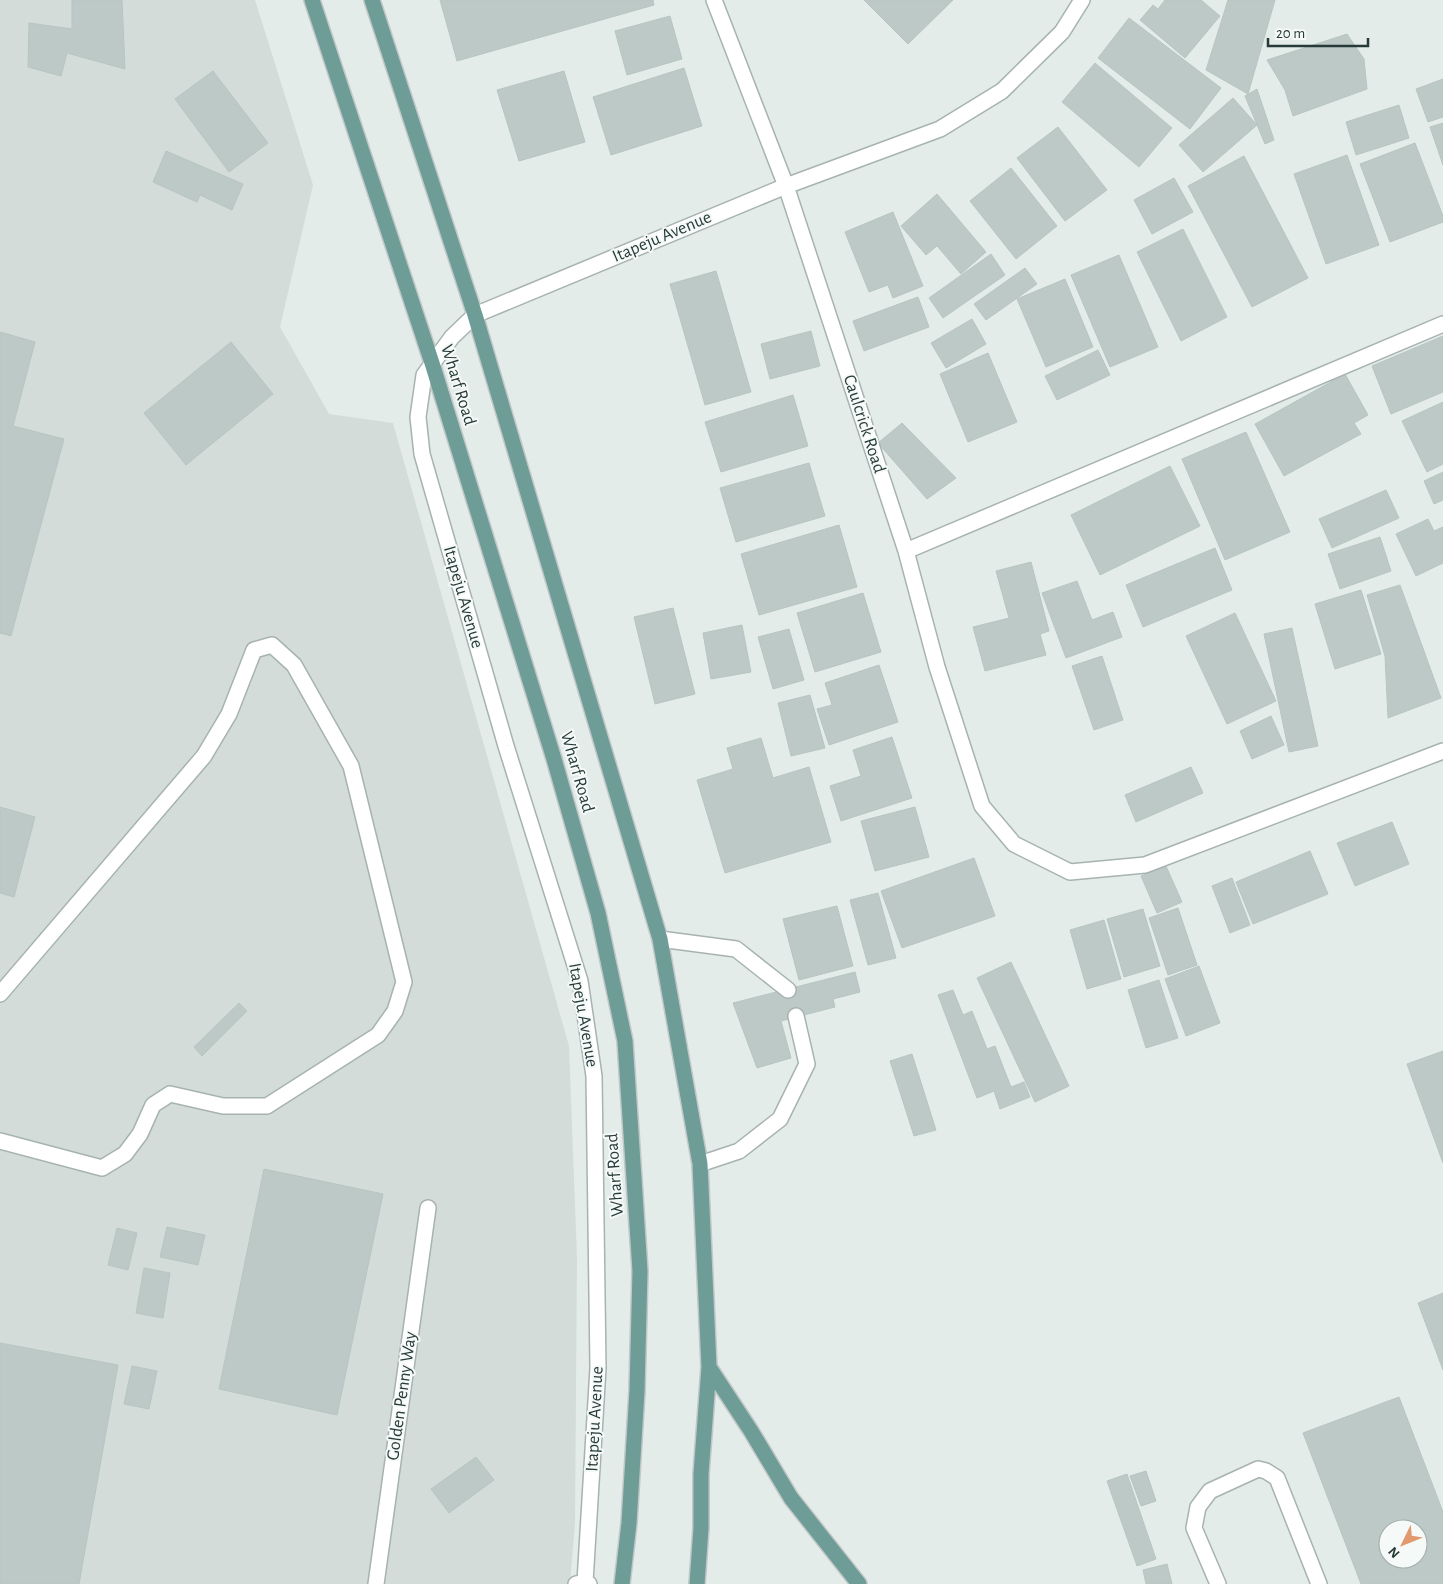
<svg xmlns="http://www.w3.org/2000/svg" width="1443" height="1584" font-family="'Alegreya Sans',sans-serif">
  <rect width="100%" height="100%" fill="#e4ecea"/>
  <!-- built -->
  <path fill="#d3dcd9" d="M0,0H255L313,185L280,327L329,414L393,423L569,1046L577,1258L575,1523L570,1584H0Z"/>
  <!-- building -->
  <path fill="#bdc9c6" stroke="#b7c5c1" fill-rule="evenodd" d="M72,0H122L125,69L67,53L61,76L28,67L29,23L72,29Z
    M440,0H653L654,5L457,61Z
    M864,0H953L908,44Z
    M1165,0H1201L1220,16L1185,58L1140,20L1153,5L1158,9Z
    M1228,0H1275L1248,94L1206,70Z
    M670,16L682,59L627,75L615,31Z
    M1129,18L1221,88L1190,129L1098,58Z
    M1347,34L1364,59L1367,89L1293,116L1285,90L1267,60Z
    M1095,63L1172,128L1139,167L1062,102Z
    M684,68L702,126L611,155L593,97Z
    M213,71L268,143L229,172L175,99Z
    M564,71L585,142L519,161L497,90Z
    M1443,79V117L1428,122L1416,89Z
    M1257,89L1274,140L1265,144L1245,96Z
    M1233,98L1257,125L1203,172L1179,145Z
    M1399,105L1409,138L1356,155L1346,122Z
    M1443,123V165L1430,127Z
    M1058,127L1107,190L1065,221L1017,158Z
    M1415,143L1443,216V222L1390,242L1360,164Z
    M166,151L243,184L232,210L200,195L197,202L153,182Z
    M1347,155L1379,245L1326,264L1294,174Z
    M1244,156L1308,278L1252,307L1188,186Z
    M1011,168L1057,226L1016,259L970,201Z
    M1174,178L1193,212L1152,234L1134,200Z
    M937,194L986,252L961,274L937,246L926,255L901,226Z
    M893,212L923,286L893,298L888,285L869,292L845,232Z
    M1183,229L1227,317L1181,341L1137,252Z
    M991,254L1005,275L943,318L929,298Z
    M1119,255L1158,347L1110,367L1071,275Z
    M1025,268L1037,284L986,320L974,304Z
    M716,271L751,392L705,405L670,284Z
    M1065,279L1093,347L1046,367L1017,299Z
    M918,297L929,327L864,351L853,321Z
    M972,319L986,344L946,368L931,343Z
    M811,331L820,366L770,379L761,344Z
    M0,332L35,342L13,426L64,439L11,636L0,633Z
    M1443,336V392L1391,414L1372,366Z
    M231,342L273,394L186,465L144,413Z
    M1098,350L1110,375L1057,400L1045,376Z
    M988,353L1017,422L968,442L940,374Z
    M1345,374L1368,415L1354,423L1361,434L1284,476L1255,424Z
    M793,395L808,446L721,472L705,422Z
    M1443,402V464L1427,472L1402,421Z
    M902,423L956,478L927,499L878,443Z
    M1246,432L1290,532L1225,560L1182,459Z
    M809,463L825,516L736,542L720,488Z
    M1170,466L1200,526L1100,575L1071,515Z
    M1443,472V500L1434,504L1424,481Z
    M1386,490L1399,518L1332,548L1319,519Z
    M1428,519L1434,531L1443,527V563L1416,576L1396,534Z
    M839,525L857,587L759,615L741,554Z
    M1380,537L1391,571L1340,589L1328,554Z
    M1215,548L1232,590L1143,627L1126,585Z
    M1031,562L1049,631L1040,634L1046,655L985,671L973,627L1009,618L996,571Z
    M1077,581L1092,620L1113,612L1122,637L1066,658L1042,593Z
    M1400,585L1441,698L1388,718L1385,656L1367,595Z
    M1361,590L1381,654L1335,669L1315,604Z
    M863,593L881,652L815,672L797,613Z
    M673,608L695,694L655,704L634,617Z
    M1235,613L1276,701L1227,724L1186,636Z
    M742,625L751,672L711,679L703,633Z
    M1292,628L1318,746L1289,752L1264,634Z
    M789,629L804,680L773,689L758,637Z
    M1102,656L1123,720L1094,730L1072,666Z
    M879,665L898,722L829,745L817,709L832,705L825,683Z
    M810,695L825,748L791,756L778,703Z
    M1271,716L1284,745L1252,759L1240,731Z
    M892,737L912,798L841,821L830,786L861,776L853,750Z
    M761,738L773,778L809,767L831,842L725,873L697,780L733,769L727,748Z
    M1191,767L1203,793L1136,822L1125,795Z
    M0,807L35,817L14,897L0,893Z
    M915,807L929,857L875,871L861,821Z
    M1392,822L1409,864L1355,886L1337,843Z
    M1310,851L1328,894L1253,924L1236,882Z
    M974,858L995,916L902,948L881,891Z
    M1166,866L1182,902L1157,913L1141,876Z
    M1232,878L1250,925L1230,933L1212,886Z
    M878,893L896,958L868,965L850,900Z
    M837,906L853,966L799,980L783,919Z
    M1178,908L1197,965L1168,975L1149,918Z
    M1143,909L1160,966L1124,977L1107,919Z
    M1104,920L1121,979L1087,989L1070,930Z
    M1011,962L1069,1086L1035,1102L977,978Z
    M1199,966L1220,1023L1186,1036L1165,979Z
    M855,972L860,992L833,999L835,1007L781,1021L791,1058L757,1068L733,1003Z
    M1159,980L1178,1038L1146,1048L1128,990Z
    M953,990L963,1015L972,1011L987,1049L995,1046L1011,1087L1024,1082L1030,1097L1000,1109L994,1091L977,1098L938,995Z
    M239,1003L247,1011L202,1056L194,1047Z
    M1443,1051V1163L1407,1064Z
    M912,1054L936,1130L914,1136L890,1061Z
    M264,1169L383,1194L337,1415L219,1389Z
    M167,1227L205,1235L198,1265L160,1257Z
    M117,1228L137,1233L128,1270L108,1265Z
    M144,1268L170,1273L163,1318L136,1313Z
    M1443,1293V1370L1418,1303Z
    M0,1343L118,1365L79,1584H0Z
    M132,1366L157,1371L149,1409L124,1404Z
    M1399,1397L1443,1512V1584H1361L1303,1433ZM1388,1529H1418V1559H1388Z
    M476,1457L494,1480L449,1513L431,1489Z
    M1146,1471L1156,1501L1141,1506L1130,1476Z
    M1127,1474L1156,1559L1137,1566L1107,1481Z
    M1167,1564L1172,1584H1146L1143,1570Z"/>
  <g fill="none" stroke-linecap="round" stroke-linejoin="round">
    <!-- service casing -->
    <g stroke="#a7b3b1" stroke-width="18">
      <path id="service" d="M660,939L736,949L788,990
        M0,994L204,756L229,714L254,650L272,645L294,665L351,766L404,982L395,1011L378,1035L267,1106H223L170,1094L153,1105L140,1134L125,1154L102,1168L0,1141
        M700,1164L739,1151L780,1119L807,1064L796,1016
        M376,1584L428,1208
        M1218,1584L1194,1528L1198,1507L1210,1491L1258,1469L1266,1471L1277,1478L1319,1584"/>
    </g>
    <!-- minor casing -->
    <g stroke="#a7b3b1" stroke-width="18">
      <path id="minor" d="M714,0L786,186L906,551L937,667L982,806L1014,844L1070,872L1145,865L1443,751
        M906,551L1443,324
        M585,1582L598,1368L594,1076L580,981L506,746L422,454L418,417L424,375L452,337L475,315L786,186L940,129L1002,91L1062,32L1082,0"/>
    </g>
    <!-- tertiary casing -->
    <g stroke="#a7b3b1" stroke-width="18">
      <path id="tertiary" d="M576,1584L585,1582L589,1584"/>
    </g>
    <!-- primary casing -->
    <g stroke="#c2c8c8" stroke-width="18">
      <path id="primary" d="M312,0L432,363L554,759L598,913L625,1041L640,1271L637,1391L629,1523L622,1584
        M372,0L475,315L660,939L700,1164L709,1367L701,1474V1528L697,1584
        M709,1367L751,1431L791,1498L859,1584"/>
    </g>
    <!-- service -->
    <use href="#service" stroke="#fff" stroke-width="15"/>
    <!-- minor -->
    <use href="#minor" stroke="#fff" stroke-width="15"/>
    <!-- tertiary -->
    <use href="#tertiary" stroke="#fff" stroke-width="15"/>
    <!-- primary -->
    <use href="#primary" stroke="#6e9c96" stroke-width="15"/>
  </g>
  <g text-anchor="middle" dominant-baseline="central" stroke-width="4" stroke-linejoin="round" paint-order="stroke">
    <!-- street labels -->
    <g font-size="18" fill="#263b39" stroke="#f5f9f7">
      <text transform="translate(662 237) rotate(-23)">Itapeju Avenue</text>
      <text transform="translate(458 385) rotate(73)">Wharf Road</text>
      <text transform="translate(864 424) rotate(72)">Caulcrick Road</text>
      <text transform="translate(463 597) rotate(74)">Itapeju Avenue</text>
      <text transform="translate(577 772) rotate(74)">Wharf Road</text>
      <text transform="translate(583 1015) rotate(80)">Itapeju Avenue</text>
      <text transform="translate(615 1175) rotate(-94)">Wharf Road</text>
      <text transform="translate(402 1396) rotate(-82)">Golden Penny Way</text>
      <text transform="translate(595 1419) rotate(-87)">Itapeju Avenue</text>
    </g>
  </g>
  <!-- north arrow -->
  <g transform="translate(1403 1544) rotate(227)"><circle r="24" fill="#f5f9f7" stroke="#a2adab"/>
  <path d="M0-4L9 19L0 12L-9 19Z" fill="#e1996d"/>
  <text y="-8" font-size="14" font-weight="bold" text-anchor="middle" fill="#263b39">N</text>
  </g>
  <!-- scale -->
  <path d="M1268 38v8h100v-8" fill="none" stroke="#263b39" stroke-width="2.5"/>
  <text x="1276" y="38" font-size="15" fill="#263b39" stroke="#f5f9f7" stroke-width="4" paint-order="stroke">20 m</text>
</svg>
